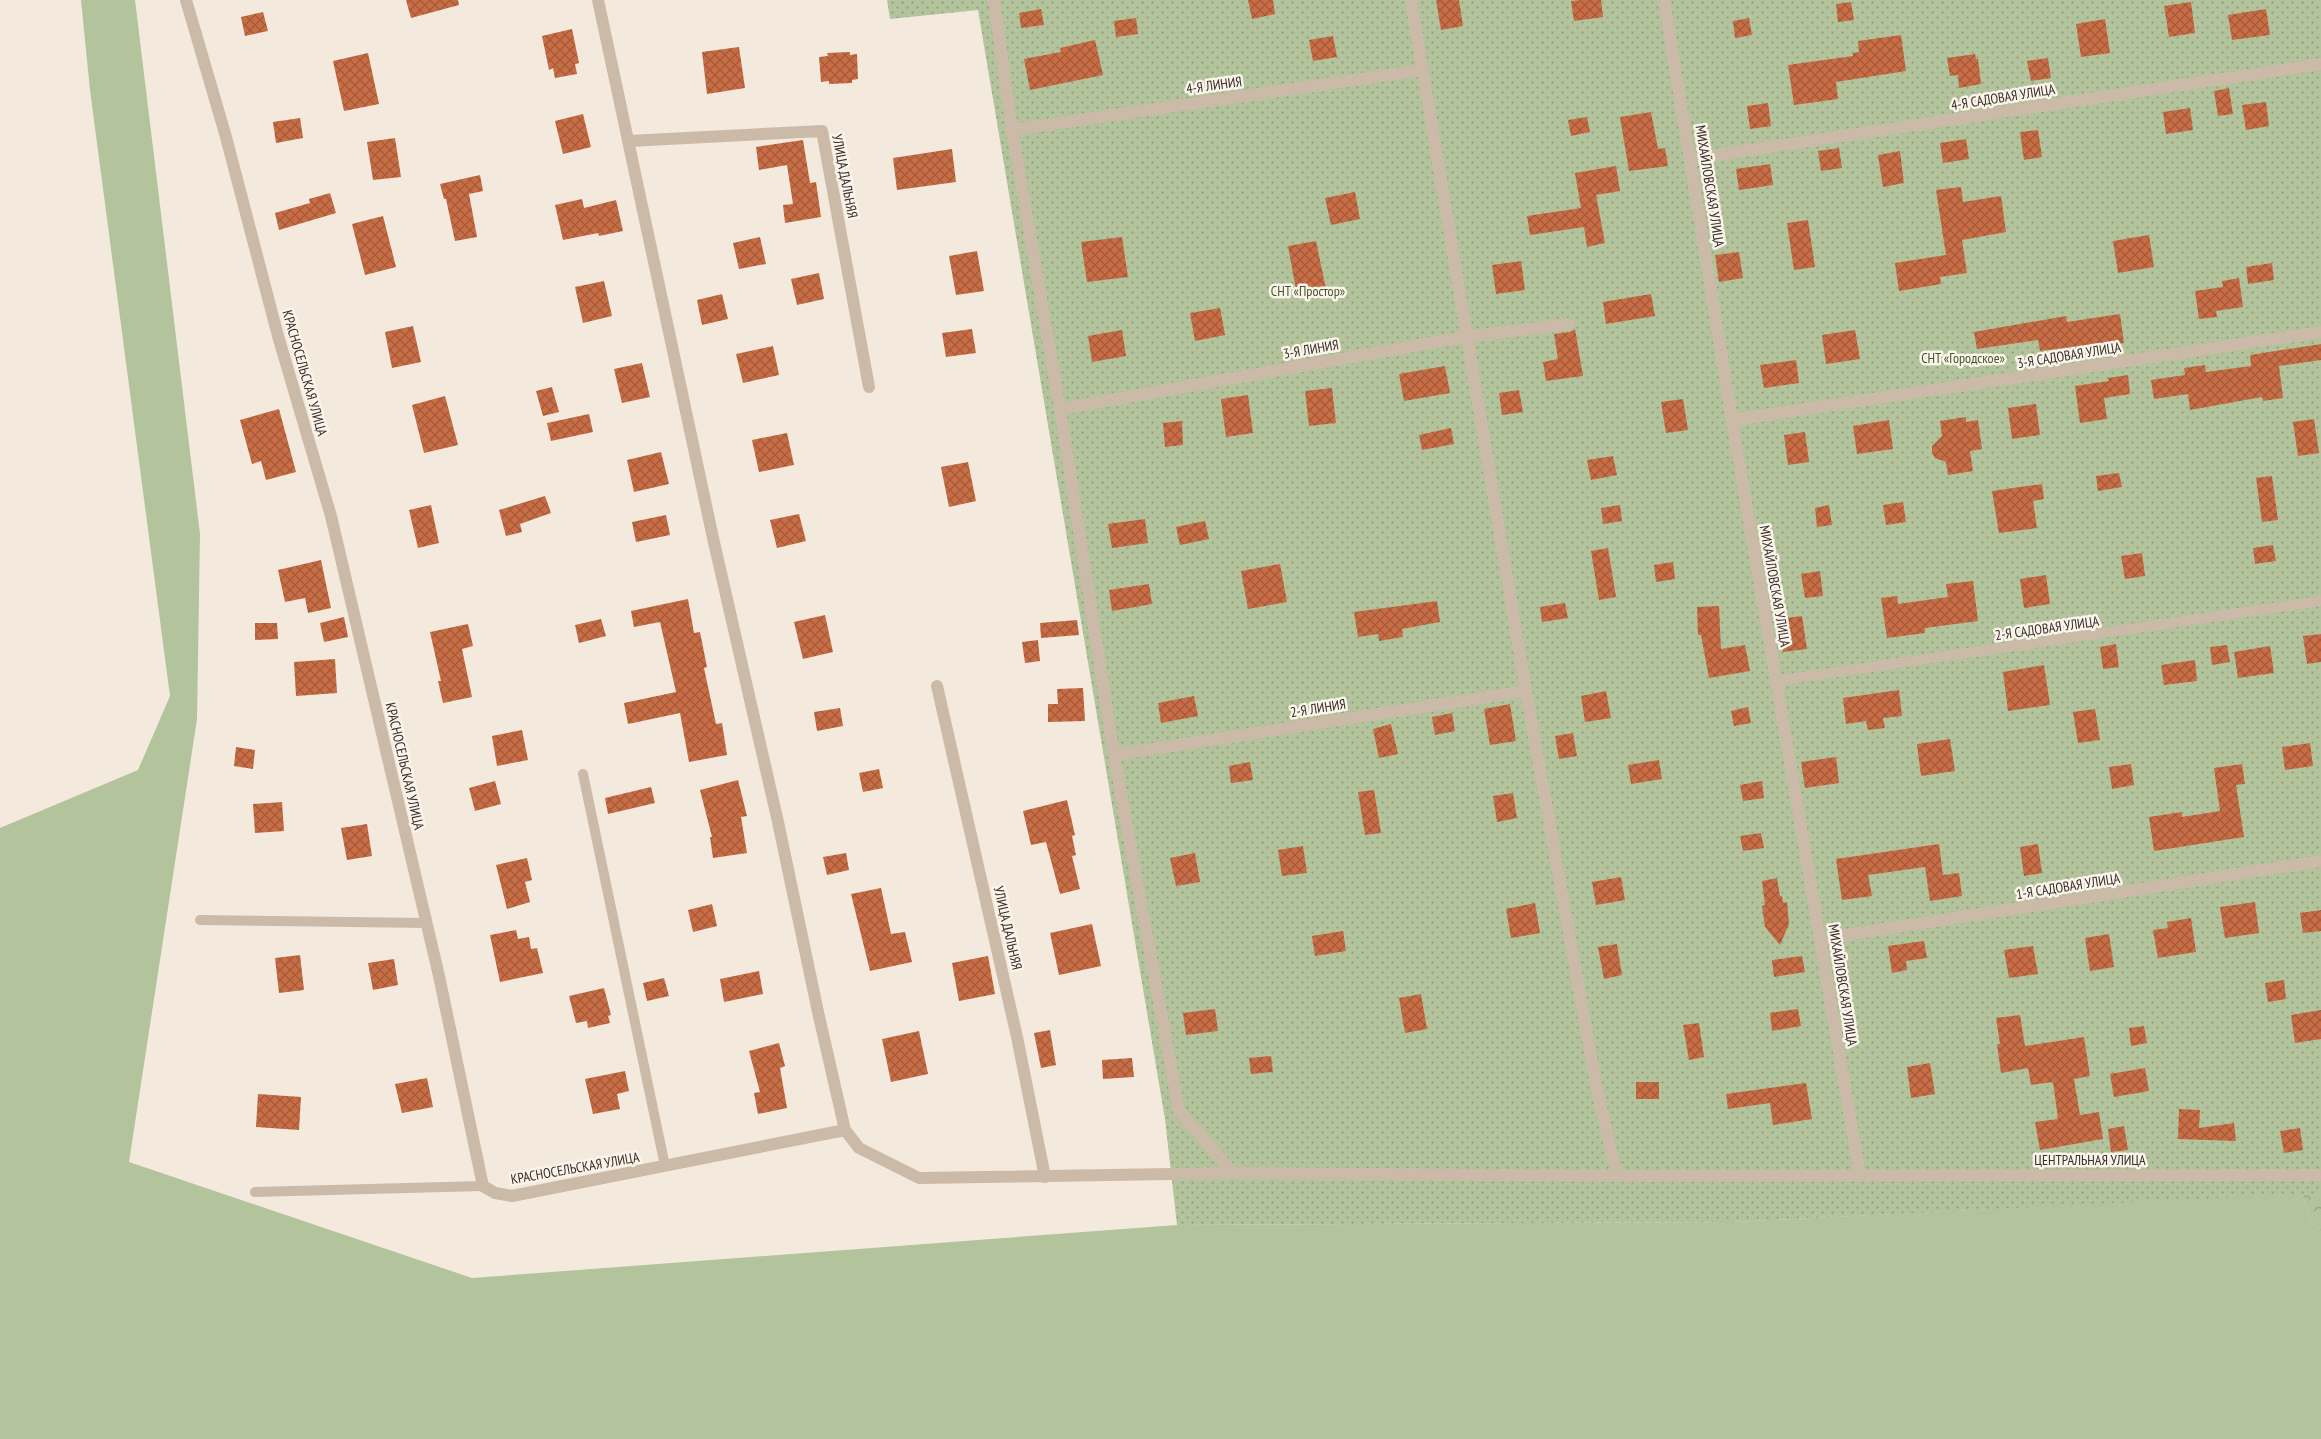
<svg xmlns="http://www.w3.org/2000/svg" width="2321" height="1439" font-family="'PT Sans Narrow',sans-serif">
  <defs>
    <pattern id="forest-crowns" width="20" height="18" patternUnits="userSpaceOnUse" patternTransform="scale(1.25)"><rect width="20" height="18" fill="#b3c39c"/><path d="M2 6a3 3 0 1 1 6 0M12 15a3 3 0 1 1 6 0" fill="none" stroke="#939f7f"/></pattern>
    <pattern id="garden-dots" width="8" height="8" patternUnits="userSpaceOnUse" patternTransform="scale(1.25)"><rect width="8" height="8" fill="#b3c39c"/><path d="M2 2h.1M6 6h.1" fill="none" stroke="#939f7f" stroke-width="1.8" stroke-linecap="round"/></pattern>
    <pattern id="building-cross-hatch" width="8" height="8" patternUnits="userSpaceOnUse" patternTransform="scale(1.25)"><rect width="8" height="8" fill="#c96d45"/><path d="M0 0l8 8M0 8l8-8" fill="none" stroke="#a45a3a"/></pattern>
  </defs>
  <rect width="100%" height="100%" fill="#f3eadd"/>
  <!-- grass -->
  <path fill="#b3c39c" d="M81,0H135L200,534L197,719L129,1162L472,1278L1177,1225L1732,1222L2302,1193L2311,1222L2321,1231V1439H0V828L138,770L170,696L90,90Z"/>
  <!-- forest -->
  <path fill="url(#forest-crowns)" d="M2302,1193H2321V1231L2311,1222Z"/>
  <!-- garden -->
  <path fill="url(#garden-dots)" d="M887,0H2321V1193L1732,1222L1177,1225L1165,1119L978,10L890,19Z"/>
  <!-- building -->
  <path fill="url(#building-cross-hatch)" d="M406,0H458L459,5L411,18Z
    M1248,0H1273L1275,14L1252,19Z
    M1436,0H1459L1463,26L1441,30Z
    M1581,0H1601L1603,17L1574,21L1571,1Z
    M1851,2L1854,20L1838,22L1836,4Z
    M2191,2L2195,33L2169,37L2164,6Z
    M1041,9L1044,25L1021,28L1019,13Z
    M2266,9L2270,35L2232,40L2228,15Z
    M263,12L268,31L245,36L241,17Z
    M1136,18L1138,34L1116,37L1114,21Z
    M1749,18L1752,35L1735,38L1733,21Z
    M2105,19L2110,53L2081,57L2076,24Z
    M572,29L579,63L575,64L577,74L555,78L553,68L549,70L542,36Z
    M1901,35L1906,71L1836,82L1838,99L1794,105L1788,65L1853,56V53L1859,52L1858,41Z
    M1333,36L1337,57L1313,61L1309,40Z
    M1095,40L1103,75L1030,90L1024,59L1061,52L1060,48Z
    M739,47L745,88L707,94L702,52Z
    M850,52V55L857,54L858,79L852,80V83L829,84V81L821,82L819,57L828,56L827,53Z
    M368,53L379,104L344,111L333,61Z
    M1975,54L1976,59H1978L1981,84L1959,88L1958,75L1950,76L1947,58Z
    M2048,58L2051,78L2031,81L2027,61Z
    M2229,88L2233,114L2218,116L2214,91Z
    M2266,102L2269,126L2246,130L2242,105Z
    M1768,103L1771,126L1750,129L1747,106Z
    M2190,108L2193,130L2166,134L2163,112Z
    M1651,112L1658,149L1665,148L1668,166L1629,171L1620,117Z
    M583,114L591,147L563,154L555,121Z
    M1587,117L1590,132L1571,136L1568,120Z
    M300,118L303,138L276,143L273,122Z
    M2038,130L2042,157L2024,160L2020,132Z
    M395,138L401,177L373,180L367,142Z
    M1966,139L1969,159L1943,163L1940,143Z
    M803,140L810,183L816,182L821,217L785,223L783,205L793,204L787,165L759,170L756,147Z
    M1839,148L1842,168L1821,171L1818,151Z
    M952,149L956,182L897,190L893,158Z
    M1900,151L1904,183L1883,187L1878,155Z
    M1770,164L1773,185L1739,190L1736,169Z
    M1616,166L1620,191L1596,195L1605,243L1587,247L1584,227L1530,235L1527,216L1581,208L1575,173Z
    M480,175L483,191L469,194L477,237L455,241L446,199H444L440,184Z
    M1961,187L1963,202L2001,196L2006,232L1962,240L1967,273L1940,277L1941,284L1899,291L1895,263L1946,255L1936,190Z
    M1355,192L1360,219L1331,225L1325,198Z
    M330,193L336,213L279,230L275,213L310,203L309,199Z
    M582,199L584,208L616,200L623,231L599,236L598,233L563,240L555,205Z
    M383,216L396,267L365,275L352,224Z
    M1808,220L1815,267L1794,270L1787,223Z
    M2149,235L2154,267L2118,273L2113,241Z
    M760,237L766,264L739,269L733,243Z
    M1122,237L1128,277L1087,282L1081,242Z
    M1316,241L1326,289L1297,295L1288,246Z
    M977,251L984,291L956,295L949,256Z
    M1739,252L1743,278L1719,282L1715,255Z
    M1521,261L1525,290L1496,294L1492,265Z
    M2272,263L2274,280L2248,284L2246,267Z
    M819,273L824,299L797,305L791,279Z
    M2239,278L2243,307L2216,311L2217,317L2199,319L2195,291L2223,287L2222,281Z
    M604,281L612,316L583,323L575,287Z
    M722,294L728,319L702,325L697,300Z
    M1651,294L1655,316L1606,324L1603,302Z
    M1220,308L1225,335L1195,341L1190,313Z
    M2120,314L2124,343L2094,348L2093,344L2040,351L2038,340L1977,349L1974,332L2066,316L2067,322Z
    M413,326L421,362L392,368L385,332Z
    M972,329L976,353L946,357L942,333Z
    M1575,329L1583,376L1546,381L1543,362L1558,359L1554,334L1570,332Z
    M1122,330L1126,356L1092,362L1088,336Z
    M1855,330L1860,359L1826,364L1822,335Z
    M2321,344V360L2279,366L2283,398L2263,401L2262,397L2190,410L2188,394L2154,399L2151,380L2185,375L2184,368L2205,365L2206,372L2251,366L2250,355Z
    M773,346L779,375L743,383L736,354Z
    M1796,360L1799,383L1764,388L1760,365Z
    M642,363L650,397L622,403L614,369Z
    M1445,366L1450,393L1404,401L1399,374Z
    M2128,375L2130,394L2104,398L2107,419L2080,423L2075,386L2109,381L2108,378Z
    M552,387L559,412L543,416L536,391Z
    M1332,388L1336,423L1309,426L1305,391Z
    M1519,390L1523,412L1502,415L1499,393Z
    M1248,395L1253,433L1226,437L1221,399Z
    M445,396L458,445L424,453L412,405Z
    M1683,399L1688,430L1666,433L1661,402Z
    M2036,404L2040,435L2012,439L2008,408Z
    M279,409L296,472L266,480L261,461L252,464L240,420Z
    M589,414L593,432L551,441L547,423Z
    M1966,417V422L1978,420L1982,449L1970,451L1973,471L1948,475L1946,462L1935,458L1932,453V446L1942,436L1940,421Z
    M2314,419L2319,453L2298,456L2293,422Z
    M1889,420L1893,449L1857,454L1853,426Z
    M1182,421L1183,445L1165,447L1163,423Z
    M1451,428L1454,444L1422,450L1419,435Z
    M1805,432L1809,462L1788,465L1784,435Z
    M787,433L794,465L759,472L752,440Z
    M661,452L669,484L634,492L627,460Z
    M1613,456L1617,475L1591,480L1587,460Z
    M968,462L976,501L949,507L941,467Z
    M2119,473L2122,487L2098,491L2096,476Z
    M2272,476L2278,520L2262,522L2256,478Z
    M2042,484L2044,499L2033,501L2037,528L1999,533L1992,491Z
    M545,496L551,513L520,524L522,532L506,536L499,510Z
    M1903,502L1906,522L1886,525L1883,505Z
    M431,505L439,543L418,548L409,510Z
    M1620,505L1622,521L1603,524L1601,508Z
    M1829,505L1832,525L1817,527L1815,508Z
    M799,514L806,541L777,548L770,520Z
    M666,515L670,535L636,542L632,522Z
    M1145,519L1148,543L1112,548L1108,524Z
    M1205,521L1209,539L1180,545L1176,527Z
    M2273,545L2276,561L2255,564L2253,548Z
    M1608,548L1616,597L1599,600L1591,551Z
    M2142,553L2145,576L2125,579L2121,556Z
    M321,560L331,608L308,613L305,598L285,602L278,570Z
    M1673,562L1675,579L1656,582L1654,565Z
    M1280,564L1287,602L1248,609L1241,571Z
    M1820,571L1823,596L1805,598L1801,574Z
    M2046,575L2050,604L2024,608L2020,579Z
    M1973,581L1978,621L1925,628V633L1887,638L1881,598L1897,596L1898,604L1948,597L1946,584Z
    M1149,584L1152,604L1112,611L1109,590Z
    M688,599L694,633L700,632L707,667L704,668L716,724L722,723L727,755L689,762L680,713L628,724L624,703L676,692L660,622L634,627L631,611Z
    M1437,601L1440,622L1402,629L1403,637L1379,641L1378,634L1358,637L1354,612Z
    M1565,603L1568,618L1542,622L1540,607Z
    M1719,606L1721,649L1745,645L1750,671L1709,678L1701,635H1698L1697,607Z
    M825,615L833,652L803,659L794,622Z
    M1802,616L1807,649L1783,652L1778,619Z
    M344,617L348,637L324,642L320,623Z
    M601,619L606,636L579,643L575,625Z
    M1077,620L1079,635L1041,638L1040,623Z
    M255,623H277L278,639L255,640Z
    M468,624L473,646L462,649L472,697L443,703L438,681H441L430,632Z
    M2321,634V662L2307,664L2303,636Z
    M1038,640L1040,661L1025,663L1022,642Z
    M2116,644L2119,667L2103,669L2100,647Z
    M2227,645L2230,662L2212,665L2210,647Z
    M2270,646L2274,673L2238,678L2234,652Z
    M335,659L337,693L296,696L294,662Z
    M2195,660L2197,681L2164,685L2161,665Z
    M2044,665L2050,705L2008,711L2003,672Z
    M1083,688L1085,721L1048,722V704H1058L1057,689Z
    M1899,690L1902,716L1883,718L1885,728L1868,730L1866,721L1846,724L1843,698Z
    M1606,691L1611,718L1585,722L1581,696Z
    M1194,696L1198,716L1161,723L1158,703Z
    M1510,704L1516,741L1490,745L1484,709Z
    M1748,707L1751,723L1734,726L1731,711Z
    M840,708L843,726L817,731L814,712Z
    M2095,709L2100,740L2078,743L2073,712Z
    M1452,713L1455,731L1435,735L1432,717Z
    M1391,724L1398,754L1379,758L1373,729Z
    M522,730L528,760L497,766L492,736Z
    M1573,733L1577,756L1559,759L1555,736Z
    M1950,739L1955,771L1921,776L1917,744Z
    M2310,743L2313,766L2285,770L2282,747Z
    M236,747L255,750L253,769L234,766Z
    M1836,757L1839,783L1805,788L1801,762Z
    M1659,760L1662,779L1631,784L1628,765Z
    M1250,762L1253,780L1231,783L1229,766Z
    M2131,764L2134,785L2112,789L2109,767Z
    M2242,764L2245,784L2236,785L2244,837L2154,851L2149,817L2182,812V817L2220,811L2214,768Z
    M879,769L883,788L863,792L859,773Z
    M738,780L747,816L741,817L747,853L713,858L710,837H712L700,790Z
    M495,781L501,804L475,811L469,788Z
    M1762,781L1764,798L1743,801L1740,785Z
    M651,787L655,803L608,814L605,798Z
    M1374,790L1381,833L1365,835L1358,792Z
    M1513,793L1517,818L1497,822L1493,796Z
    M1067,800L1075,835L1072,836L1076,855L1072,856L1080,889L1060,894L1046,842L1031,845L1023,811Z
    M282,802L284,831L255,833L253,804Z
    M367,824L372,856L347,860L341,828Z
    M1761,833L1764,848L1743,851L1740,836Z
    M1939,844L1943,875L1959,873L1962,896L1930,901L1925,867L1868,875L1872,896L1842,900L1836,859Z
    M2038,844L2042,873L2024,876L2020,847Z
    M1303,846L1307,873L1282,876L1278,850Z
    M846,853L849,870L827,875L823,857Z
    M1195,853L1200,882L1176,886L1170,858Z
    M527,858L532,880L525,882L530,902L507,909L496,865Z
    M1621,877L1625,900L1596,905L1592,882Z
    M1777,878L1780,896H1782L1783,903L1787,902L1789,924L1780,945L1765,927L1762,906L1765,905L1762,881Z
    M881,888L891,934L905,932L912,962L870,971L851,894Z
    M2255,902L2259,933L2225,938L2220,907Z
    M1535,903L1540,933L1511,938L1506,909Z
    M712,904L717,926L693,932L688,910Z
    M2321,910V931L2303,933L2300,913Z
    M2191,918L2196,952L2158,958L2153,930L2168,928L2167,922Z
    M1092,924L1101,966L1059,975L1050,933Z
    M516,930L518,939L529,937L531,949L537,948L543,973L500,982L490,935Z
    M1343,931L1346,951L1315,956L1312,936Z
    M2109,934L2114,967L2090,971L2085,938Z
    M1924,941L1927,958L1906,961L1907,970L1892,973L1888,946Z
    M1617,944L1622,975L1604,979L1598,947Z
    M2033,946L2038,974L2009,978L2004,950Z
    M300,955L304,990L279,993L275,958Z
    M988,956L995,994L959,1001L952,963Z
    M1802,956L1805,972L1774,977L1772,960Z
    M394,959L398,985L373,990L368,963Z
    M759,971L763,994L724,1002L720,979Z
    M664,978L669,996L647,1001L643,983Z
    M2284,980L2286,999L2268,1002L2265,983Z
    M604,988L611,1015L608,1016L610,1023L588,1028L587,1021L576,1023L569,996Z
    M1421,994L1427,1029L1405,1033L1399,998Z
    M1215,1009L1218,1031L1186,1035L1183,1013Z
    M1798,1009L1801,1026L1772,1031L1770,1013Z
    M2321,1010V1039L2295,1043L2291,1015Z
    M2020,1015L2025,1046L2084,1037L2090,1076L2074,1079L2080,1115L2099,1112L2103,1139L2040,1150L2035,1122L2058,1119L2053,1082L2031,1085L2028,1068L2001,1073L1997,1044H2000L1996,1018Z
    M1699,1023L1704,1057L1689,1060L1683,1025Z
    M2144,1026L2147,1043L2131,1046L2129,1028Z
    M1050,1030L1056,1065L1041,1068L1034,1033Z
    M919,1031L928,1074L891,1082L882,1039Z
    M779,1043L785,1066L780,1068L787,1108L758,1114L754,1093L760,1092L749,1051Z
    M1271,1056L1273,1072L1251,1074L1249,1058Z
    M1132,1058L1134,1077L1103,1079L1102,1060Z
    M1930,1063L1935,1094L1911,1098L1907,1067Z
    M2145,1068L2149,1091L2114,1097L2110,1074Z
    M625,1071L629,1091L617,1094L620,1109L593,1114L585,1079Z
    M427,1078L433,1107L402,1113L395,1084Z
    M1636,1082H1659V1099H1636Z
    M1806,1083L1812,1119L1773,1125L1770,1103L1728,1109L1726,1094Z
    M258,1094L301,1097L299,1130L256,1127Z
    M2179,1109L2200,1110L2199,1128L2234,1123L2236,1141L2178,1139Z
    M2124,1126L2128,1150L2111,1152L2108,1129Z
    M2300,1128L2303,1150L2284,1153L2280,1131Z"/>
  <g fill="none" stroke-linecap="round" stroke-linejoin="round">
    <!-- lane -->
    <path stroke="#ccbaa8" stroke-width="10" d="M1776,681L2321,601
      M583,774L665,1166
      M200,920L427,923
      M255,1192L483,1186"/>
    <!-- street -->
    <path stroke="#ccbaa8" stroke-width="12" d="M186,0L226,137L278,336L331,516L439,976L483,1186L495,1193L512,1196L845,1130
      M598,0L713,538L778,822L818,1012L845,1130L859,1148L919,1178L1233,1173L1617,1176L2321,1175
      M994,0L1012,130L1060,409L1114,755L1179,1111L1233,1173
      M1411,0L1526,691L1597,1090L1617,1176
      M1664,0L1732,420L1860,1176
      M1012,130L1422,70
      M629,141L822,131L869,387
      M1690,159L2321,64
      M1060,409L1465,337L1569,324
      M1732,420L2321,332
      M937,686L1017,1037L1045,1177
      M1114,755L1526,691
      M1820,939L2321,861"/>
  </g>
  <g text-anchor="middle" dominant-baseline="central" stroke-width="5" stroke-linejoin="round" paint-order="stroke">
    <!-- street labels -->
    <g font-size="14" fill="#382e29" stroke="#faf4ea">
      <text transform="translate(1214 85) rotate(-8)">4-Я ЛИНИЯ</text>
      <text transform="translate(2003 97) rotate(-9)">4-Я САДОВАЯ УЛИЦА</text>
      <text transform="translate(845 176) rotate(79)">УЛИЦА ДАЛЬНЯЯ</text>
      <text transform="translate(1710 186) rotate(81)">МИХАЙЛОВСКАЯ УЛИЦА</text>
      <text transform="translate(1311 349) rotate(-10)">3-Я ЛИНИЯ</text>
      <text transform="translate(2069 355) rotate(-9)">3-Я САДОВАЯ УЛИЦА</text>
      <text transform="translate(305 373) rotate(74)">КРАСНОСЕЛЬСКАЯ УЛИЦА</text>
      <text transform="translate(1775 586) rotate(80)">МИХАЙЛОВСКАЯ УЛИЦА</text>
      <text transform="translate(2047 628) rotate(-8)">2-Я САДОВАЯ УЛИЦА</text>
      <text transform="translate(1318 708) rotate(-9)">2-Я ЛИНИЯ</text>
      <text transform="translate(405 766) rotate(77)">КРАСНОСЕЛЬСКАЯ УЛИЦА</text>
      <text transform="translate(2068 886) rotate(-9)">1-Я САДОВАЯ УЛИЦА</text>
      <text transform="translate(1008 928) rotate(77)">УЛИЦА ДАЛЬНЯЯ</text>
      <text transform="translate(1843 985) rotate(81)">МИХАЙЛОВСКАЯ УЛИЦА</text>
      <text x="2090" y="1160">ЦЕНТРАЛЬНАЯ УЛИЦА</text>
      <text transform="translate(575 1168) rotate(-10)">КРАСНОСЕЛЬСКАЯ УЛИЦА</text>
    </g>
    <!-- park labels -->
    <g font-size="14" fill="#45572c" stroke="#faf4ea">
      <text x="1308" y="291">СНТ «Простор»</text>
      <text x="1963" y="358">СНТ «Городское»</text>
    </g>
  </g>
</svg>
